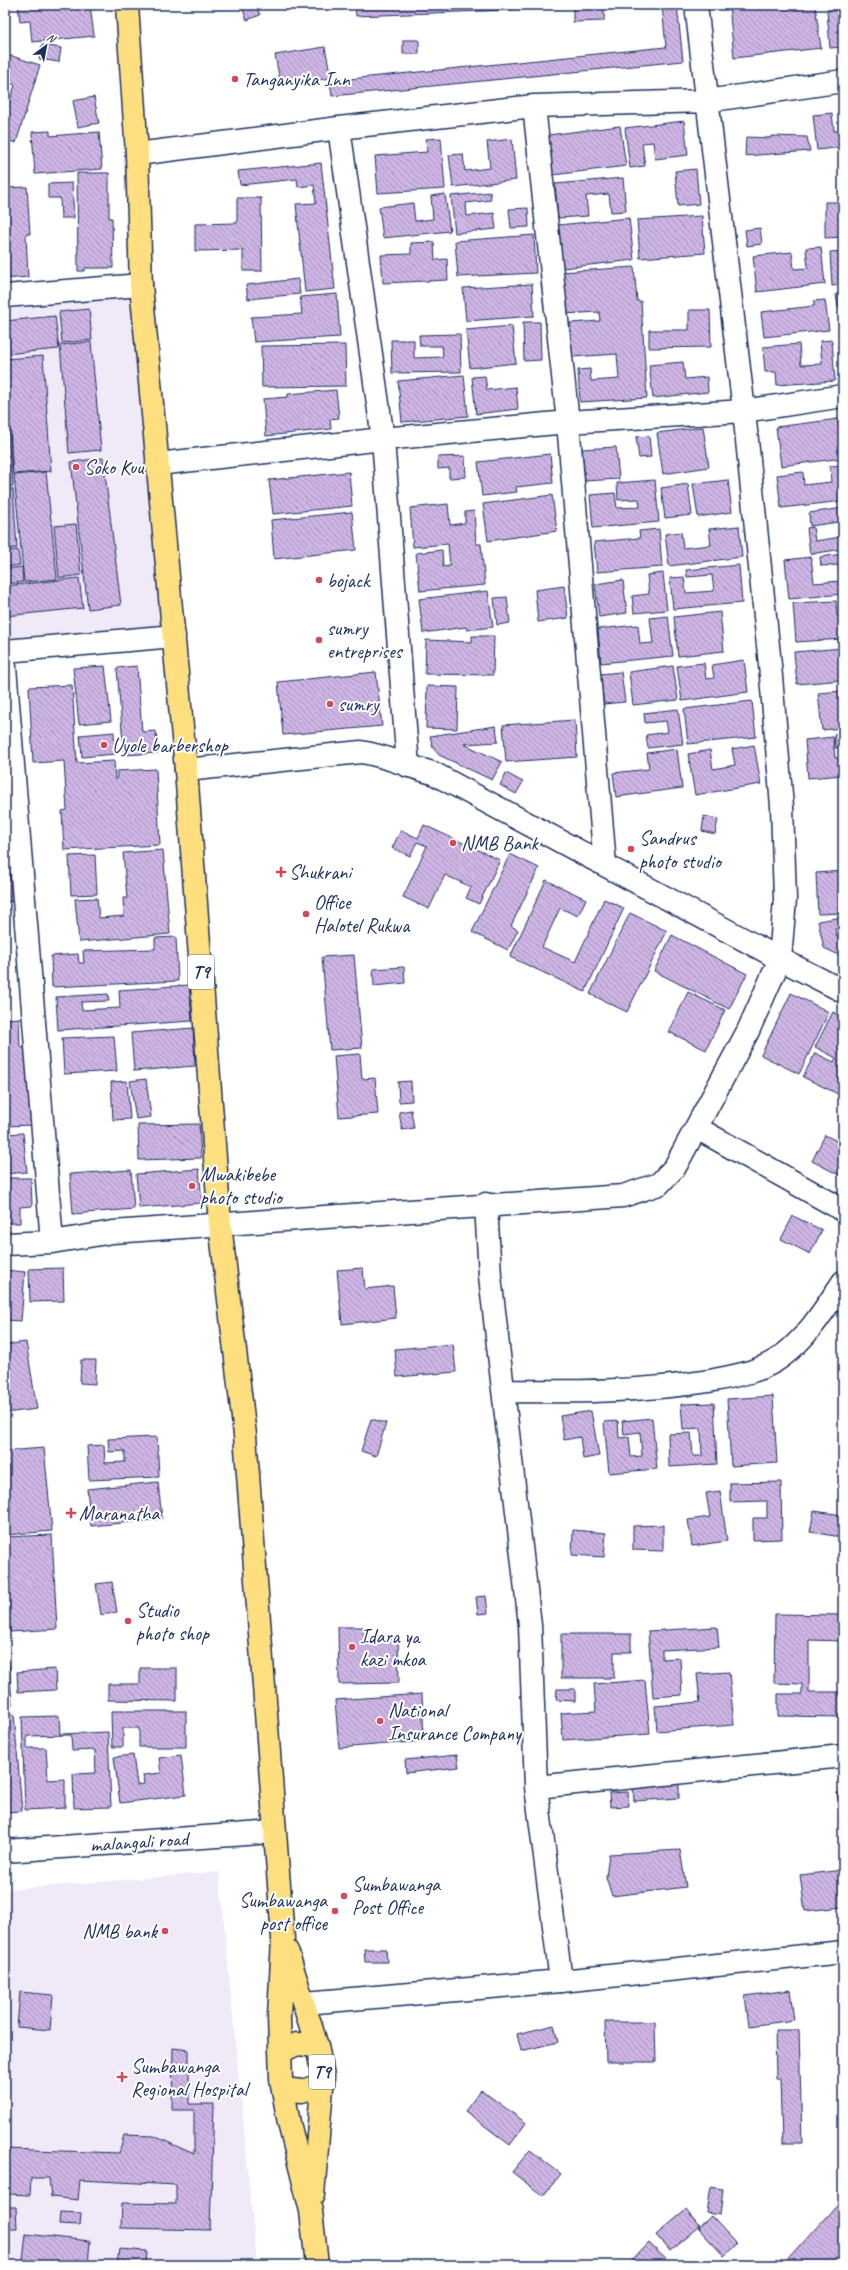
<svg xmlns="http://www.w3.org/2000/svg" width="848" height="2270" font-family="Caveat,sans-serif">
  <defs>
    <pattern id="building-back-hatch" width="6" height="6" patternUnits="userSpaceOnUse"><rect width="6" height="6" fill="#ceb5e4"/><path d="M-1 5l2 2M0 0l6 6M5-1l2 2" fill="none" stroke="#a694bc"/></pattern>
  </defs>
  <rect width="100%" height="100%" fill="#fff"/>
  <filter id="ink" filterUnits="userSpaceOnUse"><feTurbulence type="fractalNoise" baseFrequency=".025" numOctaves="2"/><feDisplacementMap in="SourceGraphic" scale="8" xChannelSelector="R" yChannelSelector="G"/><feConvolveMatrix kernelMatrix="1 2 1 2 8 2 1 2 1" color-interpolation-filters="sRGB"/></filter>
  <g filter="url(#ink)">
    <!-- built -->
    <path fill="#f0e9f7" d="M133,298L162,625L5,638V309Z
      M219,1872L257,2265H5V1890Z"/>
    <!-- building -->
    <path fill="url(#building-back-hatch)" stroke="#1b2f5e" d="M18,5H90L94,36L32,42L30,21L20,22Z
      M241,5H256L260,15L247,20Z
      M355,5H560V8L356,16Z
      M573,5H604V21L573,22Z
      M662,5H677L683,61L332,96L330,81L666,47Z
      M729,5H815L821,48L734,58Z
      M843,10V47L830,48L827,11Z
      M403,40H419V54H403Z
      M42,45L61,48L59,62L39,59Z
      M325,47L331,78L281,86L275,55Z
      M5,54L40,65L16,143L5,139V116L15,85L5,81Z
      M94,97L99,123L78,127L73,101Z
      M832,113L834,131L843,130V147L817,150L813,115Z
      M684,121L688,155L655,159L653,142L642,143L645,166L630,168L625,128Z
      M620,126L626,166L553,175L548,135Z
      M50,131V136L99,132L102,169L35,174L32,132Z
      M771,136L807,137L810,151L745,156L746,137L771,138Z
      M441,138L445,189L378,193L375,156L427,152L426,139Z
      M512,139L516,180L453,187L449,155L463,154L465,171L490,168L487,142Z
      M321,163L335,289L305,292L296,204L316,203L314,185L298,187L297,179L240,185L238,171Z
      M696,169L699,204L678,206L675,171Z
      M77,173H109V218H112L113,268H85V271H78Z
      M623,178L626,211L611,212L609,194L586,196L588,216L558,218L555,184Z
      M72,183L74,218H61L60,198H48V184Z
      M27,187L30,234H26L28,277L5,279V188Z
      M490,192L491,200L466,203L467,216L494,213L496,229L455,233L451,196Z
      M445,194L450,231L383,238L379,207L413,203L415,221L433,219L431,196Z
      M237,198H261L262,271H243V250L195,251V224L237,223Z
      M825,202H843V237L825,238Z
      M528,208L529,227L511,228L509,209Z
      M702,216L705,253L640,258L637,220Z
      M629,218L634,260L563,268L558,225Z
      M760,228L762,244L747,246L745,230Z
      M534,235L536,273L458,277L455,241Z
      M434,242L435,260L447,259L448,280L383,283L381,255L411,254V243Z
      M821,247L825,284L757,292L753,256L792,252L794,269L808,268L806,248Z
      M843,251V285L832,286L830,252Z
      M634,267L637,301H641L647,398L580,402L578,370L590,369L591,381L619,379L617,354L572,357L570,323L600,321L599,312L564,314L561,272Z
      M298,279L300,294L248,299L246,285Z
      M532,284L534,316L466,321L463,288Z
      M843,293V306L838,307L836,294Z
      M337,294L340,337L254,342L251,317L302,314L300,297Z
      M825,300L829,330L764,337L761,312L814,306V301Z
      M89,309L92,340L62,343L59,312Z
      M689,310H710L711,347L649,348V330H689Z
      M55,316L59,349L5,354V321Z
      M523,322H540L541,360L524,361Z
      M512,326L516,363L470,368L466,330Z
      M460,334L461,372L392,373L391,340H414V358L443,357L442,346H420L419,335Z
      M832,340L835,381L777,385L776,372H765L763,347L799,344L801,365L822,364L820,341Z
      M91,342L101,450L69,453L60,345Z
      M843,344V378H841L838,345Z
      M345,345L346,386L262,387L261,346Z
      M43,356L51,471L13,474L5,359Z
      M683,362L685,379L707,377L708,392L653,398L649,365Z
      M464,375L468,416L402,422L398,381Z
      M485,376L487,390L516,387L518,409L476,414L472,377Z
      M336,390L339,418L330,419L331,429L266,436L263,399L288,397V394Z
      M5,391L10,456H5Z
      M838,419L843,458L781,466L776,427Z
      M703,427L709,467L663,474L657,433Z
      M649,436L651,457L639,458L636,437Z
      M616,447L619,479L585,481L582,449Z
      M550,454L553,483L516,487L517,492L482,496L478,462Z
      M465,456L466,477L449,478V468L438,469V457Z
      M11,457L13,486L5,487V458Z
      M103,458L121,605L88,609L71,462Z
      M843,465V501L781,508L777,475L803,472L804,485L831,482L830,466Z
      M46,472L57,579L24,582L14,475Z
      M349,472L352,506L273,514L269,480Z
      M655,480L659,522L593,528L590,495L615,493L617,508L640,507L639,499L618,500L617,483Z
      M728,480L732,512L698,517L693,484Z
      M688,484L692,515L665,518L661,488Z
      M5,489H13L17,548L5,549Z
      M552,495L557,531L488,541L483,504Z
      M448,504L450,525L465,523V512L474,511L476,544H481L485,585L420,591L416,553L442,550L443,567L450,566L448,544L413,547L410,508Z
      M843,508V549L810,554L807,528L813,527L815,541L841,537L839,522L810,526L809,513Z
      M352,512L356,550L274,559L271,520Z
      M76,524L81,575L59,578L54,526Z
      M739,526L742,557L669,566L665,534L681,532L683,548L711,545L709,529Z
      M659,529L662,567L597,572L594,542L640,538L639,531Z
      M18,550L20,565L5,567V551Z
      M843,554V594L789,599L785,560L811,557L814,583L840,581L838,565L821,566L820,557Z
      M739,565L742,603L673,609L670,578L684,577L686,593L714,591L712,575L687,577L686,570Z
      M22,567L23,582L5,584V569Z
      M663,573L667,610L634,613L632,596L649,594L647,575Z
      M79,578L83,608L5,616V586Z
      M623,580L627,613L599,617L595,584Z
      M564,586L568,618L538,622L535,590Z
      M488,591L493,627L467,630L466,627L423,633L419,599Z
      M507,597L510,623L497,625L494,598Z
      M836,601L837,616L843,615V639L796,642L793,603Z
      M720,612L724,651L678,656L674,617Z
      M668,616L673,656L601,663L598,629L638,625L640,644L653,643L650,618Z
      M472,636H494L493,675L425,674L426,640L472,642Z
      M843,648V680L797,684L794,652Z
      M744,660L748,692L682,701L677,666L704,663L706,679L714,678L712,665Z
      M105,666L111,721L79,724L73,668Z
      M137,666L142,732L156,731L158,753L124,755L117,668Z
      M673,666L678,700L633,705L629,672Z
      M376,672L382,726L283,735L278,682Z
      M621,672L625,702L604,704L600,674Z
      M72,685L77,763L114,761L115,779H117V771L156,769L160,845L64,850L62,811L67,810L64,761L33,763L29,687Z
      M427,686L458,687L457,729L426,728Z
      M843,691V728L822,730L818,693Z
      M752,701L756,737L688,744L684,709Z
      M678,709L683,744L648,748L646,735L668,732L666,721L645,723L644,713Z
      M575,720L577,757L506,762L503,725Z
      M496,726L498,742L464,744L502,762L492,780L439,755L433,748L430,736Z
      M114,732L115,754L82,757L80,735Z
      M843,733V747L835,748L834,734Z
      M833,737L835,758H843V775L808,778L805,740Z
      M754,745L761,784L695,795L688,754L710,750L713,769L735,765L732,749Z
      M677,749L682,788L616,797L613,773L649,769L647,753Z
      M506,773L523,782L516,794L500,785Z
      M704,816L718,819L715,834L702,831Z
      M424,825L500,860L479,904L466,898L471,887L445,875L429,909L403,897L427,846L417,842L410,856L392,848L401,830L418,838Z
      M5,850V856H13L15,901L5,902Z
      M163,850L170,934L79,942L75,899L97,898L99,918L124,916L123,898H127L123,853Z
      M510,854L539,868L511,926L518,930L508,950L472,932Z
      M95,855L97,894L71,895L69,856Z
      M843,871V913L818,914L816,873Z
      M546,880L586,899L578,916L560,908L542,947L575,962L604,899L624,908L585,992L510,957Z
      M630,913L667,931L627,1012L590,994Z
      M843,917V928L835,929L837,937L843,939V957L824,948L818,921Z
      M672,935L747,974L729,1009L654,971Z
      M176,937L178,981L52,987L51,956L78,954L79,963H84L83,951L155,949V938Z
      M354,955L362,1048L330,1050L322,957Z
      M5,958H8L10,991L5,992Z
      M404,967L405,983L374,986L373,969Z
      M189,985L192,1021L58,1030L56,997L108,994L109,1001L81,1002L82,1010L120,1008L119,990Z
      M688,992L725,1010L706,1050L669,1032Z
      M791,993L829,1012L799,1074L761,1055Z
      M833,1012L843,1018V1085L838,1094L803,1077L815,1053L834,1062L836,1058L815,1047Z
      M19,1018L20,1047H31L34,1125L5,1126V1019Z
      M193,1028L195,1066L134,1071L131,1033Z
      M114,1036L117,1071L64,1074L62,1038Z
      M360,1054L362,1079L375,1078L378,1114L339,1117L334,1056Z
      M146,1079L151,1117L136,1119L130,1081Z
      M127,1081L130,1119L113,1120L111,1082Z
      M411,1081L412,1101L399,1102L398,1082Z
      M411,1110L414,1128L402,1130L399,1112Z
      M199,1124L201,1158L139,1160L138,1125Z
      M23,1133L27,1172L5,1174V1134Z
      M825,1135L843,1144V1177L812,1161Z
      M199,1169L202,1203L139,1208L136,1174Z
      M131,1170L134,1209L73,1214L70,1174Z
      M5,1178H31L32,1206L20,1207V1223H5Z
      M793,1216L822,1230L810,1254L781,1239Z
      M63,1268L64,1301L30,1302L29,1269Z
      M363,1268L365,1289L393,1286L396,1318L342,1324L337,1270Z
      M5,1270L25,1272L21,1321L5,1320Z
      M26,1342L37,1409L5,1413V1345Z
      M453,1344L456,1372L397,1377L395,1349Z
      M81,1360H96L95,1384L80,1383Z
      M773,1396L777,1463L731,1466L727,1399Z
      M714,1403L717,1464L669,1467L668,1434L691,1433L693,1456H702L701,1428L683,1429L681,1404Z
      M591,1411L599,1456L583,1459L580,1437L564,1440L560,1416Z
      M652,1418L657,1469L609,1473L604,1422L618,1421L619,1438L629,1437L631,1457L642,1456L640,1432L624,1434L622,1421Z
      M371,1419L386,1423L376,1456L361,1451Z
      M157,1437L159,1477L89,1480L87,1446L104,1445L105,1463L125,1462V1451L109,1452L108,1439Z
      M44,1448L52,1531L5,1535V1451Z
      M158,1482L162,1519L91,1526L87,1489Z
      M781,1482L782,1539L753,1540V1518H767V1501L730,1502V1483Z
      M720,1491L727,1541L692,1546L688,1520L710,1517L706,1493Z
      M814,1511L843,1515L841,1537L810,1532Z
      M663,1525V1551L633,1550V1526Z
      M573,1530L606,1533L604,1557L572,1555Z
      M52,1535L57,1629L10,1632L5,1537Z
      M112,1582L117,1612L101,1615L96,1584Z
      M486,1596L488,1613L478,1614L476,1597Z
      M5,1611L7,1632H5Z
      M775,1614L843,1615V1641L809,1640V1692H843V1717L778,1716V1694H802V1684L774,1683Z
      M338,1627H364V1638H398L399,1683L339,1684Z
      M717,1627L719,1647L662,1650V1659L680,1658L682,1695L653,1697L648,1631Z
      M561,1634H631V1652H614V1678H561Z
      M5,1662H9L12,1705H5Z
      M140,1668H177V1701L108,1700V1684H140Z
      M55,1669L56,1690L18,1692L17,1672Z
      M729,1672L734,1725L657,1731L655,1706L700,1702L697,1674Z
      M645,1680L650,1734L563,1740L561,1713L596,1711L594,1684Z
      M557,1689H575V1701L556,1700Z
      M422,1694L424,1741L339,1748L335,1700Z
      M111,1711H186V1747H139V1728H123V1747H112Z
      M5,1714H14L22,1811L5,1812Z
      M59,1716L60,1734L108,1732L111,1807L74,1808L73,1774L96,1773L95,1750L72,1751L71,1735L27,1736V1748H46L48,1780L65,1779V1808L25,1810L22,1717Z
      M133,1755L137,1785L144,1784L143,1775L161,1773L159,1758L181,1755L186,1795L120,1803L114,1757Z
      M457,1755L459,1767L406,1773L405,1760Z
      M679,1783V1798L634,1801L633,1786Z
      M628,1792L629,1806L610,1807L609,1793Z
      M843,1792V1824L837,1793Z
      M680,1850L686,1887L612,1896L606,1877L609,1854Z
      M843,1870V1907L805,1911L800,1875Z
      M364,1949H386L387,1962H365Z
      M790,1990L794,2020L749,2026L745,1996Z
      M20,1992L53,1995L50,2030L17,2027Z
      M605,2022H655L656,2062H606Z
      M554,2025L558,2042L521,2051L517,2034Z
      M775,2030H799L802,2143H782L780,2079H776Z
      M173,2048L189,2050V2104H214L210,2230L121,2228L122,2203L176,2204V2185L80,2180L78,2200L51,2197L49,2178H31L30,2195L8,2194L9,2177H5V2149L119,2153L124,2135L154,2136L194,2154V2110H172Z
      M481,2090L526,2123L510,2145L465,2111Z
      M530,2150L561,2174L543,2196L512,2172Z
      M711,2187L723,2189L720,2215L707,2213Z
      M843,2198V2265H783Z
      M5,2207H16L17,2229H5Z
      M686,2210L699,2226L670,2251L656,2235Z
      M60,2212L81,2213L80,2225L59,2224Z
      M711,2216L737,2244L724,2256L698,2228Z
      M26,2234L90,2241L88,2265H46V2262L23,2260Z
      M649,2243L672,2265H628Z
      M119,2249L147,2251L146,2265H117Z"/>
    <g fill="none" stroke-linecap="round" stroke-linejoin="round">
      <!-- minor casing -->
      <g stroke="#1b2f5e" stroke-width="25">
        <path id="minor" d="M534,106L568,422L605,865
          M339,128L383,439L408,766
          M137,154L339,128L534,106L706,101L843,81
          M5,296L141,285
          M157,464L383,439L568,422L744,411L843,396
          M5,651L174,636
          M5,667L52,1242
          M697,1128L843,1210
          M486,1204L490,1276L530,1625L536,1787L561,1981
          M5,1244L52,1242L113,1232L623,1196L659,1184L675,1167L748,1031L780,959L785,899L782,806L770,665L744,411L696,5
          M503,1391C572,1392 641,1392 709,1381C734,1376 761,1372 781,1357C807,1338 825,1309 843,1282
          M536,1787L843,1756"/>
      </g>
      <!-- tertiary casing -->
      <g stroke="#1b2f5e" stroke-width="25">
        <path id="tertiary" d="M186,770L361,752C387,756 407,766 433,773L780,959L843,991
          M5,1851L274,1832
          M305,2003L561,1981L843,1952"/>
      </g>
      <!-- trunk casing -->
      <g stroke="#1b2f5e" stroke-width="25">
        <path id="trunk" d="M127,5L137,154L141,285L186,770L220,1224L245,1435L283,1938L279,2017L281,2079L289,2123L311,2211L317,2265
          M287,1951L317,2046L323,2076L313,2195
          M280,2052L297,2044L317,2046
          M283,2089L302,2091L323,2084"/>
      </g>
      <!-- minor -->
      <use href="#minor" stroke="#fff" stroke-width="22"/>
      <!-- tertiary -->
      <use href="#tertiary" stroke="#fff" stroke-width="22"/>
      <!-- trunk -->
      <use href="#trunk" stroke="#fedf80" stroke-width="22"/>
    </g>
  </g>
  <!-- markers -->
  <g fill="#d1495b" stroke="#fff" stroke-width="1.5">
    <circle cx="235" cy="79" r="4"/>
    <circle cx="76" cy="467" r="4"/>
    <circle cx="319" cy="580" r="4"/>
    <circle cx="319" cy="640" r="4"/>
    <circle cx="330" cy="704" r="4"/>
    <circle cx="104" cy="745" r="4"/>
    <circle cx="453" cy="843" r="4"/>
    <circle cx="631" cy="849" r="4"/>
    <path d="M279 866h4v4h4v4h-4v4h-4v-4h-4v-4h4z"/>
    <circle cx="306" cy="914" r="4"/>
    <circle cx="192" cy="1186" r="4"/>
    <path d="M69 1507h4v4h4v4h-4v4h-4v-4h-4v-4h4z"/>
    <circle cx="128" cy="1621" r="4"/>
    <circle cx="352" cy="1647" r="4"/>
    <circle cx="380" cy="1721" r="4"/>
    <circle cx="344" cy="1896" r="4"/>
    <circle cx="335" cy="1911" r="4"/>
    <circle cx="165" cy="1931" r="4"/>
    <path d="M120 2071h4v4h4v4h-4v4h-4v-4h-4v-4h4z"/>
  </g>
  <g text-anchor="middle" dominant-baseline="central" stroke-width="4" stroke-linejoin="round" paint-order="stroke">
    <!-- shield labels -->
    <g fill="#fff" stroke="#5f6d8e" stroke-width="1">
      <rect x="188" y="955" width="26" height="34" rx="3"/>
      <rect x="309" y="2055" width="26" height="34" rx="3"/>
    </g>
    <g font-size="19" font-weight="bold" fill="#1b2f5e">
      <text x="201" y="972">T9</text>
      <text x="322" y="2072">T9</text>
    </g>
    <!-- poi labels -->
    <g font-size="20" fill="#1b2f5e" stroke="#fff" text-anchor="start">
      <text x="243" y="79">Tanganyika Inn</text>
      <text x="84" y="467">Soko Kuu</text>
      <text x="327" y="580">bojack</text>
      <text x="327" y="628">sumry<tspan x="327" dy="23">entreprises</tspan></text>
      <text x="338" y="704">sumry</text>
      <text x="112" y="745">Uyole barbershop</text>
      <text x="639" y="838">Sandrus<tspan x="639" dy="23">photo studio</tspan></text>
      <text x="461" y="843">NMB Bank</text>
      <text x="289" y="872">Shukrani</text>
      <text x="314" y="902">Office<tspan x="314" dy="23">Halotel Rukwa</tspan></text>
      <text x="200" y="1174">Mwakibebe<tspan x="200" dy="23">photo studio</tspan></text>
      <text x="79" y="1513">Maranatha</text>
      <text x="136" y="1610">Studio<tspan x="136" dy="23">photo shop</tspan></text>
      <text x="360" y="1636">Idara ya<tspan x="360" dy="23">kazi mkoa</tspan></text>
      <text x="388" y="1710">National<tspan x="388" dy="23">Insurance Company</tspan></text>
      <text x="352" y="1884">Sumbawanga<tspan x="352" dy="23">Post Office</tspan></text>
      <text x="327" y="1900" text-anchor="end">Sumbawanga<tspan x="327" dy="23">post office</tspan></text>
      <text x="157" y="1931" text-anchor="end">NMB bank</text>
      <text x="131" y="2066">Sumbawanga<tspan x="131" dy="23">Regional Hospital</tspan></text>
    </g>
    <!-- street labels -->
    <g font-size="20" fill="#1b2f5e" stroke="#fff">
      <text transform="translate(139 1842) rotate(-4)">malangali road</text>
    </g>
  </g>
  <!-- margin -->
  <rect width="848" height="2270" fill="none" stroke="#fff" stroke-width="20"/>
  <rect x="10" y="10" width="828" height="2250" fill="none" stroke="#1b2f5e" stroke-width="1.5" filter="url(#ink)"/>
  <!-- north arrow -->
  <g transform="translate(46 46) rotate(32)" stroke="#ffffff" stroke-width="3" paint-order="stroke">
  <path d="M0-3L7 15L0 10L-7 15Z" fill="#1b2f5e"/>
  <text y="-6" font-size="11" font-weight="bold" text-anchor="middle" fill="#1b2f5e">N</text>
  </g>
</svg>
